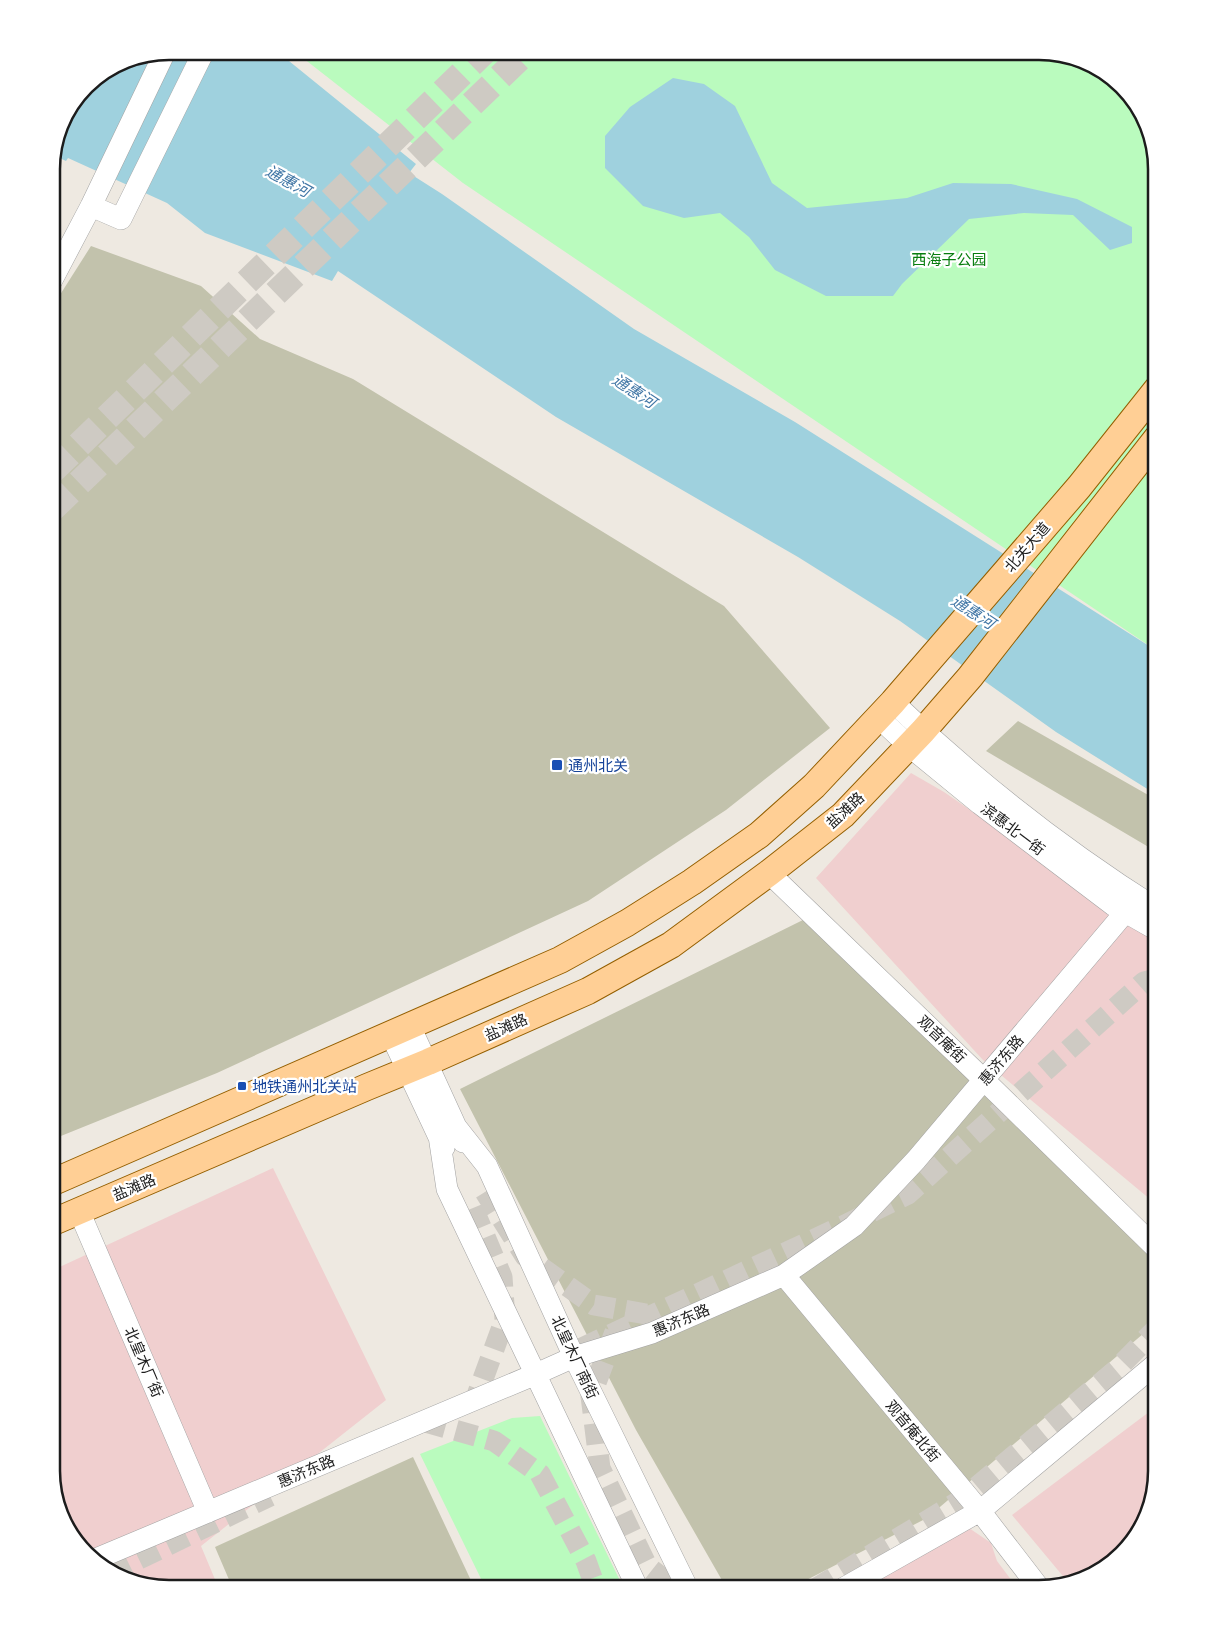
<svg xmlns="http://www.w3.org/2000/svg" width="1208" height="1640" font-family="Arial,'Noto Sans SC',sans-serif">
  <rect width="100%" height="100%" fill="#eee9e1"/>
  <!-- commercial -->
  <path fill="#f0cfcf" d="M911,773L944,792L1133,922L1157,934V1205L983,1060L816,878Z
    M273,1168L386,1400L201,1546L219,1589H161L110,1573L67,1530L51,1471V1271Z
    M1157,1406V1471L1141,1530L1098,1573L1067,1581L1012,1515Z
    M969,1528L991,1543L997,1561L1018,1589H855Z"/>
  <!-- construction -->
  <path fill="#c2c2ac" d="M91,246L201,286L260,339L353,379L724,606L830,728L726,810L588,901L217,1073L51,1140V309Z
    M1018,721L1157,800V852L986,751Z
    M809,917L1157,1255V1322L927,1518L789,1589H727L636,1430L460,1089Z
    M413,1457L475,1589H233L215,1547Z"/>
  <!-- park -->
  <path fill="#bafbbe" d="M294,51H1047L1098,67L1141,110L1157,169V651L463,183Z
    M540,1416L624,1589H486L420,1454L512,1418Z"/>
  <!-- water -->
  <path fill="#9fd1de" d="M169,51H267L289,61L416,164L409,173L442,194L634,329L795,422L1157,651V795L1056,732L900,621L798,557L556,417L338,271L332,281L205,233L167,203L68,158L66,161L53,155L63,117L91,81L124,60Z
    M673,78L704,84L735,106L772,183L807,208L907,198L953,183L1011,184L1077,199L1132,227V243L1110,250L1073,215L1024,213L969,219L902,284L893,296H826L775,270L749,237L720,213L684,218L643,206L605,168V136L630,107Z"/>
  <g fill="none" stroke-linecap="round" stroke-linejoin="round">
    <!-- minor-tunnel -->
    <path stroke="#cecac3" stroke-width="21" stroke-dasharray="21 11" stroke-linecap="butt" d="M485,1192L525,1256L594,1305L652,1315
      M473,1208L502,1277L505,1319L476,1398
      M615,1332L591,1396L600,1468L647,1566L676,1589
      M582,1348L847,1224L908,1194L1144,982L1157,979
      M425,1422L494,1441L540,1474L586,1561L596,1589
      M110,1573L270,1496
      M815,1589L961,1500L1116,1370L1157,1328"/>
    <!-- major-tunnel -->
    <path stroke="#cecac3" stroke-width="26" stroke-dasharray="26 13" stroke-linecap="butt" d="M51,472L485,51
      M51,510L527,51"/>
    <!-- minor casing -->
    <g stroke="#a3a3a3" stroke-width="22">
      <path id="minor" d="M91,206L121,219L204,51
        M51,282L91,206L165,52
        M893,702C973,779 1062,849 1157,909
        M878,717L909,746L980,804L1113,905L1157,930
        M769,873L984,1080L1157,1249
        M410,1026L463,1142
        M391,1035L444,1148
        M457,1128L487,1166L574,1357L688,1589
        M439,1136L447,1189L638,1589
        M79,1211L208,1512
        M784,1275L980,1511L1040,1589
        M96,1559L536,1374L574,1357L652,1333L784,1275L854,1226L916,1160L1138,897
        M842,1589L980,1511L1157,1363"/>
    </g>
    <!-- major casing -->
    <g stroke="#945f00" stroke-width="28">
      <path id="major" d="M51,1183L560,960L627,923L692,882L759,835L814,786L893,702L1079,487L1157,389
        M51,1223L367,1087L428,1062L588,991L671,945L769,873L843,815L923,731L970,677L1157,438"/>
    </g>
    <!-- minor -->
    <use href="#minor" stroke="#fff" stroke-width="21"/>
    <!-- major -->
    <use href="#major" stroke="#ffcf95" stroke-width="26"/>
  </g>
  <!-- markers -->
  <g fill="#1a4fb4" stroke="#fff" stroke-width="2">
    <rect x="551" y="759" width="12" height="12" rx="2.5"/>
    <rect x="237" y="1081" width="10" height="10" rx="2.5"/>
  </g>
  <g text-anchor="middle" dominant-baseline="central" stroke-width="4.5" stroke-linejoin="round" paint-order="stroke">
    <!-- park labels -->
    <g font-size="15" fill="#077d0e" stroke="#fff">
      <text x="949" y="259">西海子公园</text>
    </g>
    <!-- street labels -->
    <g font-size="15" fill="#1c1c1c" stroke="#fff">
      <text transform="translate(1027 547) rotate(-49)">北关大道</text>
      <text transform="translate(845 810) rotate(-43)">盐滩路</text>
      <text transform="translate(1013 829) rotate(37)">滨惠北一街</text>
      <text transform="translate(506 1027) rotate(-24)">盐滩路</text>
      <text transform="translate(942 1039) rotate(44)">观音庵街</text>
      <text transform="translate(1001 1060) rotate(-50)">惠济东路</text>
      <text transform="translate(134 1187) rotate(-23)">盐滩路</text>
      <text transform="translate(681 1320) rotate(-23)">惠济东路</text>
      <text transform="translate(575 1357) rotate(65)">北皇木厂南街</text>
      <text transform="translate(144 1362) rotate(67)">北皇木厂街</text>
      <text transform="translate(913 1431) rotate(50)">观音庵北街</text>
      <text transform="translate(306 1471) rotate(-23)">惠济东路</text>
    </g>
    <!-- transit labels -->
    <g font-size="15" fill="#164399" stroke="#fff" text-anchor="start">
      <text x="568" y="765">通州北关</text>
      <text x="252" y="1086">地铁通州北关站</text>
    </g>
    <!-- water labels -->
    <g font-size="16" font-style="italic" fill="#4277a6" stroke="#fff">
      <text transform="translate(288 181) rotate(29)">通惠河</text>
      <text transform="translate(634 391) rotate(33)">通惠河</text>
      <text transform="translate(973 612) rotate(33)">通惠河</text>
    </g>
  </g>
  <!-- crop -->
  <path d="M0 0H1208V1640H0ZM169 60H1039A109 109 0 0 1 1148 169V1471A109 109 0 0 1 1039 1580H169A109 109 0 0 1 60 1471V169A109 109 0 0 1 169 60Z" fill="#fff" fill-rule="evenodd"/>
  <path fill="none" stroke="#1c1c1c" stroke-width="2.5" d="M169 60H1039A109 109 0 0 1 1148 169V1471A109 109 0 0 1 1039 1580H169A109 109 0 0 1 60 1471V169A109 109 0 0 1 169 60Z"/>
</svg>
